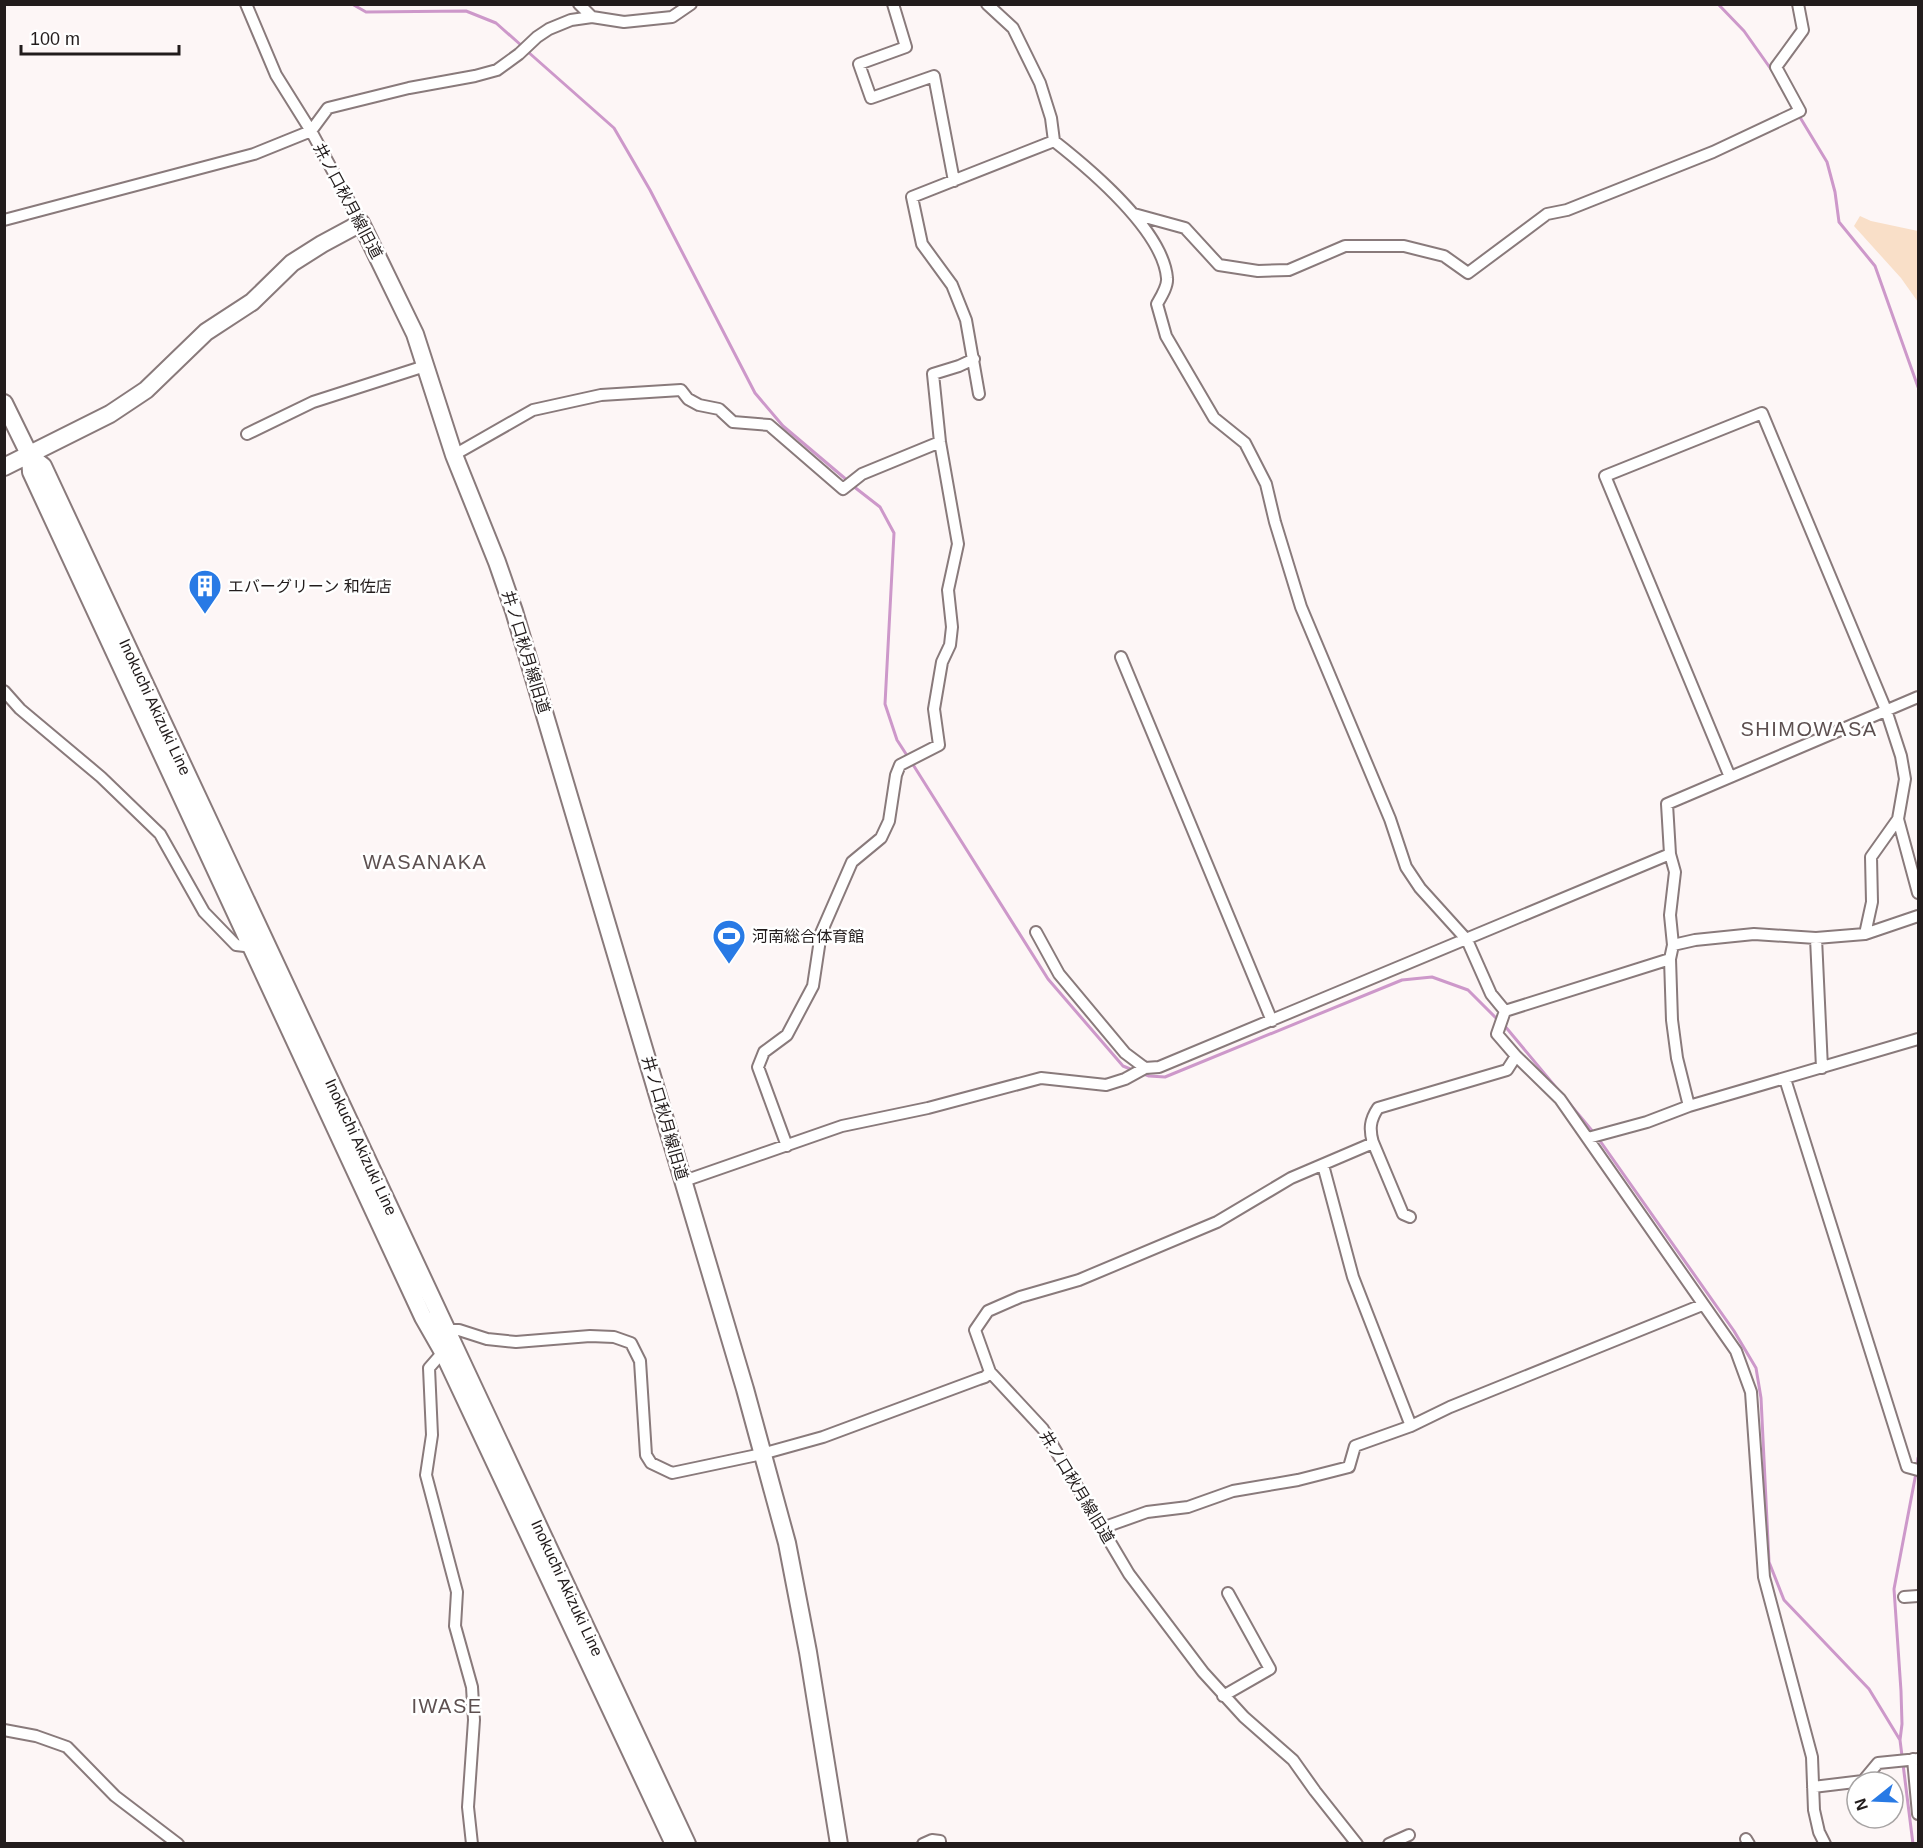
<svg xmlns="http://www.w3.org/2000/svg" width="1923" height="1848" font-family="Helvetica,'Noto Sans JP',sans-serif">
  <rect width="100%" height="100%" fill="#fdf6f6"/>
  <!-- green -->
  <path fill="#f9dfc8" d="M1860,216L1871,221L1918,231V302L1901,278L1854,226Z"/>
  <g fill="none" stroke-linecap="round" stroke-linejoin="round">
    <!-- stream -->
    <path stroke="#cd98ca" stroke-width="3" d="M352,4L366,12L466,11L496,23L522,46
      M1718,4L1744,31L1773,72
      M527,51L614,128L650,190L755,393L783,426L848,481
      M1798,114L1827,162L1835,192L1839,222L1875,266L1918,387
      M853,486L880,507L894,533L885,704L897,740L908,757
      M912,763L1048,979L1123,1066L1135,1071
      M1504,1025L1594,1133
      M1141,1073L1149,1076L1165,1077L1402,980L1432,977L1468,990L1499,1021
      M1598,1138L1734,1331L1756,1368L1761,1398L1769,1562L1784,1600L1869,1689L1900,1740
      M1917,1467L1918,1458
      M1913,1844L1900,1740L1902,1724L1901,1691L1894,1589L1916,1473"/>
    <!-- street casing -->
    <g stroke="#897a7b" stroke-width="14">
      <path id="street" d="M246,4L276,75L311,131L361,223
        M579,4L592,17
        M893,4L906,47L859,64L871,98L934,76L954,181
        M987,4L1013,28L1040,83L1051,118L1054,141C1091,170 1163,231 1167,278C1168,286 1161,297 1157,304L1166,336L1214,418L1245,443L1266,484L1275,522L1301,607L1390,819L1406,867L1420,888L1467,940L1491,994L1505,1011
        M1134,214L1185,228L1219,265L1258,271L1289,270L1345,246H1404L1444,256L1468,273L1547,214L1567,210L1713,152L1800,111L1776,67L1803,30L1798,4
        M4,220L254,154L311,131L328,108L409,88L475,76L497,70L519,54L537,37L549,29L571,20L592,17L624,22L672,17L691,4
        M979,394L966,320L952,285L922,244L912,197L1054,141
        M247,434L313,402L425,366
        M454,455L533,410L601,395L681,390L688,399L699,405L719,409L733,422L769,425L843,489L862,474L940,442
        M1121,657L1272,1021
        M4,691L20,709L101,777L160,834L204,912L236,945L253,947
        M1730,777L1605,476L1762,413L1886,710L1901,756L1905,779L1898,819L1918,893
        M1670,854L1675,872L1670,915L1673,945L1670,959L1672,1020L1677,1058L1689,1106
        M1036,932L1059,974L1125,1053L1145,1068L1159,1067L1670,854L1667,804L1918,697
        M1865,934L1872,902L1871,857L1898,819
        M1816,938L1822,1068
        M1673,945L1695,940L1754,934L1816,938L1865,934L1918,916
        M1670,959L1505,1011L1497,1034L1516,1056L1560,1099L1736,1351L1751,1392L1764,1577L1812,1757L1814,1810L1819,1832L1825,1844
        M1785,1079L1907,1467L1918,1470
        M1588,1138L1647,1122L1689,1106L1918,1039
        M1372,1140L1403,1214L1410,1217
        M787,1146L758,1067L764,1052L787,1035L813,986L821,933L852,862L881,838L889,821L896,775L900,765L939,745L934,709L942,662L950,645L952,627L948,590L958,544L940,442L933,374L959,366L974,359
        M1323,1165L1353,1277L1411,1426
        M684,1181L842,1126L928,1108L1041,1078L1106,1085L1125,1079L1145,1068
        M442,1330H459L487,1339L516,1342L590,1336L614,1337L631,1343L640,1361L646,1455L651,1463L672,1473L762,1454L823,1437L979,1379L985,1377L990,1372
        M443,1352L429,1368L432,1435L426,1475L457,1592L455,1626L472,1687L474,1720L468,1807L472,1844
        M990,1372L975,1330L988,1311L1020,1297L1079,1280L1217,1222L1291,1178L1373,1143C1369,1129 1370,1120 1378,1108L1507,1070L1516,1056
        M990,1372L1043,1429L1129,1574L1203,1672L1244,1717L1293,1760L1315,1791L1357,1844
        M1102,1528L1147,1512L1188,1507L1233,1491L1298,1480L1349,1467L1355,1446L1411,1426L1450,1407L1702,1305
        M1904,1597L1918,1596
        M1223,1696L1270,1669L1228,1593
        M4,1730L36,1736L67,1747L115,1796L178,1844
        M1913,1759L1918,1814
        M1813,1787L1863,1781L1878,1763L1918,1759
        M1746,1839L1749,1844
        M923,1844L932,1840L940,1841V1844
        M1389,1844L1409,1835"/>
    </g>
    <!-- secondary casing -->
    <g stroke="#897a7b" stroke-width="20">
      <path id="secondary" d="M4,403L30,456L31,472L423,1317L443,1352L674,1844
        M30,456L43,466L687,1844
        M4,467L110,414L146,390L206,332L252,302L292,263L322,244L361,223L415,334L454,455L497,562L514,611L745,1389L787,1543L808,1652L839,1844"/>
    </g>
    <!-- street -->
    <use href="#street" stroke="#fff" stroke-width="10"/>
    <!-- secondary -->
    <use href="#secondary" stroke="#fff" stroke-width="16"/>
  </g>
  <!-- icons -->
  <defs>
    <g id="building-pin" transform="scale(1.725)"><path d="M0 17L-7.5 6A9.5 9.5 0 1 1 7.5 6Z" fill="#287ae5" stroke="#fff"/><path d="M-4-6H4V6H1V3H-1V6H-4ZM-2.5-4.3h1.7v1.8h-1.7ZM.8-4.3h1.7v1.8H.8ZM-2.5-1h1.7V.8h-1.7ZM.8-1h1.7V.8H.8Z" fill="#fff"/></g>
    <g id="stadium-pin" transform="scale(1.725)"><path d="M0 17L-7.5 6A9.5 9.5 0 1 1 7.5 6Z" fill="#287ae5" stroke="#fff"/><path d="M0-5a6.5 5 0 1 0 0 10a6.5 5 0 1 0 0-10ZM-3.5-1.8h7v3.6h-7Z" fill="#fff"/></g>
  </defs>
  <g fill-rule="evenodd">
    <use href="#building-pin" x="205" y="586"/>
    <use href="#stadium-pin" x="729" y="936"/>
  </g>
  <g text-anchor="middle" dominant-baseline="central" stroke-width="5" stroke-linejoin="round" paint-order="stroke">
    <!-- street labels -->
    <g font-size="16" fill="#221c1c" stroke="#fff">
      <text transform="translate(348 201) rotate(62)">井ノ口秋月線旧道</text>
      <text transform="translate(526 652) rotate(73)">井ノ口秋月線旧道</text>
      <text transform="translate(155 707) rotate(65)">Inokuchi Akizuki Line</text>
      <text transform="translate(665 1118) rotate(74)">井ノ口秋月線旧道</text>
      <text transform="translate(361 1147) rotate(65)">Inokuchi Akizuki Line</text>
      <text transform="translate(1077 1487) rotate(59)">井ノ口秋月線旧道</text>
      <text transform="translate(567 1588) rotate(65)">Inokuchi Akizuki Line</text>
    </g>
    <!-- poi labels -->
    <g font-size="16" fill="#221c1c" stroke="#fff" text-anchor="start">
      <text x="228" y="586">エバーグリーン 和佐店</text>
      <text x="752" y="936">河南総合体育館</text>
    </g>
    <!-- quarter labels -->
    <g font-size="20" letter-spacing="1.5" fill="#5d5050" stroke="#fff">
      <text x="1809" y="729">SHIMOWASA</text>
      <text x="425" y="862">WASANAKA</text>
      <text x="447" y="1706">IWASE</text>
    </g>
  </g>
  <!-- border -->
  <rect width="1923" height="1848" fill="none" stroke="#221c1c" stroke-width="12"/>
  <!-- north arrow -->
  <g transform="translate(1875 1800) rotate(252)"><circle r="28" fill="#ffffff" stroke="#a7a4a4" stroke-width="1.5"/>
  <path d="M0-4.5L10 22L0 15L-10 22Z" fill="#287ae5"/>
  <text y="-9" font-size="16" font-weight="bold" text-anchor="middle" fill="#221c1c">N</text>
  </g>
  <!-- scale -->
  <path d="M21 45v9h158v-9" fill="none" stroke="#221c1c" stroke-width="3"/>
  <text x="30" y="45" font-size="18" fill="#221c1c" stroke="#ffffff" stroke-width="4.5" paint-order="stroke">100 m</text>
</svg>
